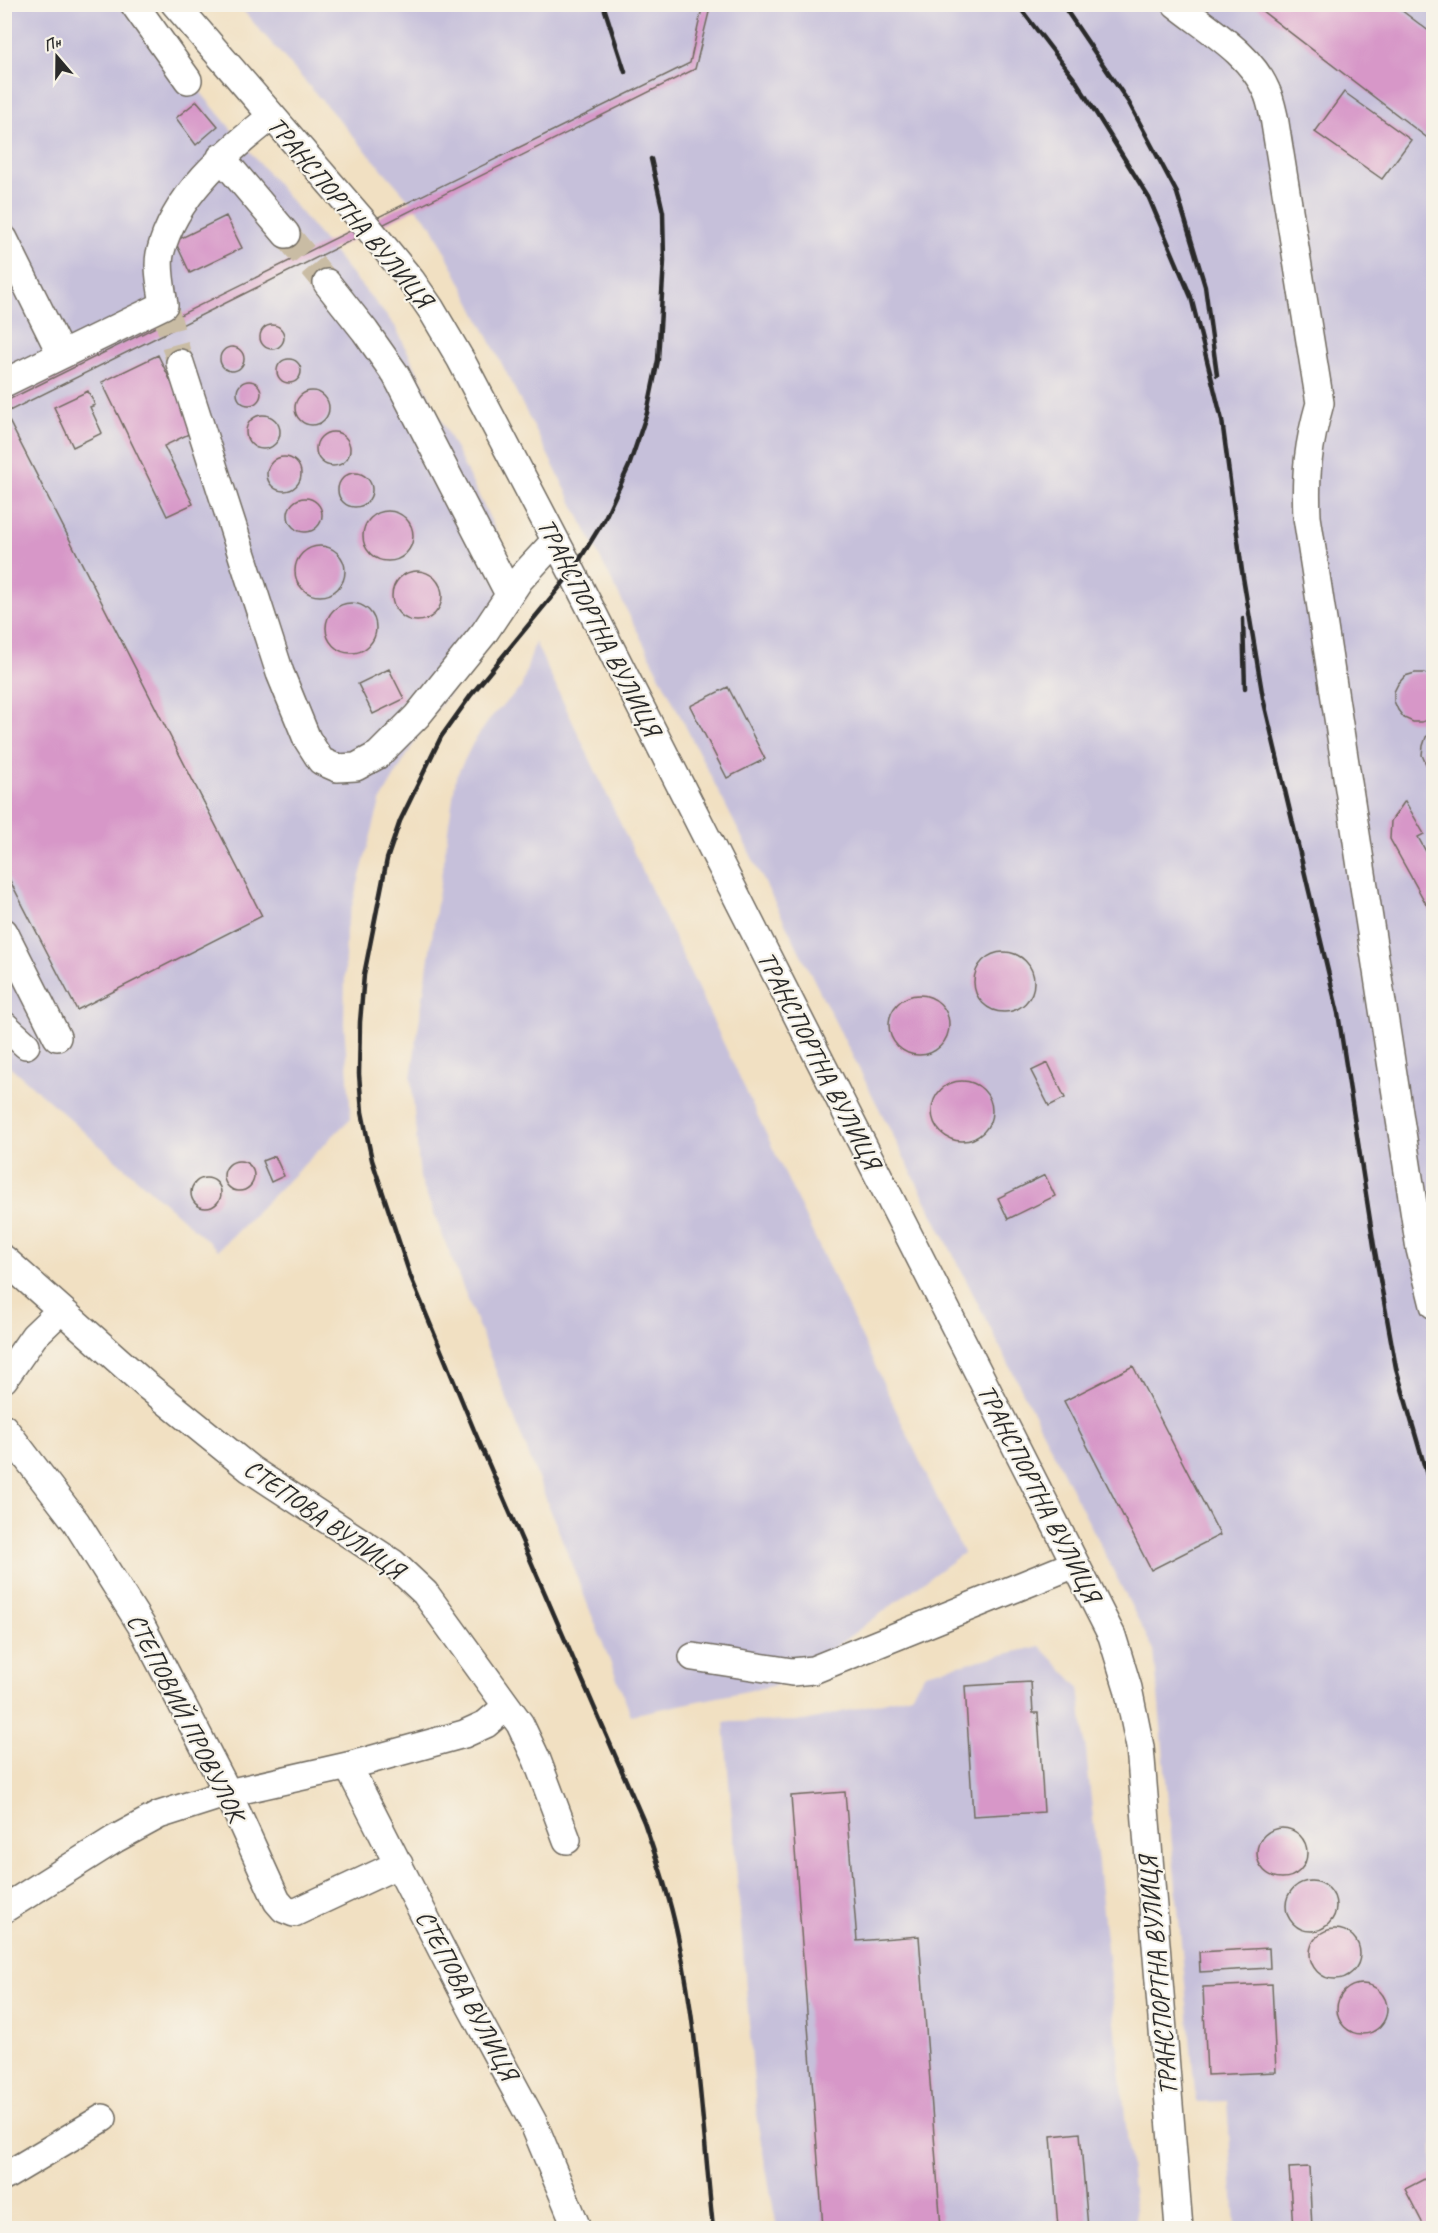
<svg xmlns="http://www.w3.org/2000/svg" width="1438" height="2233" font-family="Caveat,sans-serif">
  <rect width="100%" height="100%" fill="#f7f3e8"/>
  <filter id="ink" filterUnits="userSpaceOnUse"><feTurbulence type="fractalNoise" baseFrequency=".0167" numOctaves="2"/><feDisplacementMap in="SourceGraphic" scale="12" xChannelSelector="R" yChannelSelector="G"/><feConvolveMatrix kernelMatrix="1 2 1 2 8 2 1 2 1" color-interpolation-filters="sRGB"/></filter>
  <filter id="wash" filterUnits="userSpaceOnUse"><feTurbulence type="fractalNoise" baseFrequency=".008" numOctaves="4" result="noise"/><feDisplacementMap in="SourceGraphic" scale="24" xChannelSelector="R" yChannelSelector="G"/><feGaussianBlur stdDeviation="1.35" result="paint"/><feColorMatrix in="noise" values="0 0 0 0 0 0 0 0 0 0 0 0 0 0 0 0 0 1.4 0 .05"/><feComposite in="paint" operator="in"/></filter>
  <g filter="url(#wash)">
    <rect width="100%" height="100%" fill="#f1e0c2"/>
    <!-- industrial -->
    <path fill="#c6c0da" d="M5,5H128L395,326L528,596L425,724L380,802L346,928L344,1024L351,1118L218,1250L5,1062Z
      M238,5H1433V2228H1235L1227,2101L1196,2102L1154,1651L432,226Z
      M535,642L963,1553L786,1683L631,1715L420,1178L411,1077L456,777L473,743L492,716L521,688Z
      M1040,1646L1079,1687L1137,2228H777L757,2120L724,1722L805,1721L911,1695L925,1673Z"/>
    <g id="blocks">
      <!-- building -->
      <path fill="#d797c8" d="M703,4H711L695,69L5,413L262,916L77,1010L4,869V402L690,63Z
        M1253,4H1393L1434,35V143Z
        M1344,92L1411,140L1382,179L1315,132Z
        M197,101L218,126L196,145L176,118Z
        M226,216L242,248L190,273L175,241Z
        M260 337a12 12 0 1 1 24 0a12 12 0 1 1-24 0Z
        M220 359a12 12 0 1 1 24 0a12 12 0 1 1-24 0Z
        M158,355L195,431L164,446L193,504L167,516L102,382Z
        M277 371a12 12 0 1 1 24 0a12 12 0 1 1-24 0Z
        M237 393a12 12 0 1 1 24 0a12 12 0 1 1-24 0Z
        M88,391L95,405L90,407L102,433L73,447L54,407Z
        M295 408a17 17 0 1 1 34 0a17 17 0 1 1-34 0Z
        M246 432a17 17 0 1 1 34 0a17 17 0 1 1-34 0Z
        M316 449a17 17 0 1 1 34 0a17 17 0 1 1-34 0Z
        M267 474a17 17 0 1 1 34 0a17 17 0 1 1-34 0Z
        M338 490a17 17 0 1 1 34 0a17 17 0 1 1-34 0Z
        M288 515a17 17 0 1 1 34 0a17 17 0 1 1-34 0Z
        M363 536a25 25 0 1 1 50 0a25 25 0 1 1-50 0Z
        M295 571a25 25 0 1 1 50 0a25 25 0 1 1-50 0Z
        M392 596a25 25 0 1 1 50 0a25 25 0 1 1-50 0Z
        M326 628a25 25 0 1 1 50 0a25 25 0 1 1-50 0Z
        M389,669L404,699L373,714L358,684Z
        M1415,673H1424L1434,677V717L1422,722H1413L1404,718L1398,710L1394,701V692L1398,684L1405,676Z
        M728,687L765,759L727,778L690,706Z
        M1434,731V773L1426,764L1422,755L1423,746L1426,737Z
        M1405,801L1424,834L1418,837L1434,866V918L1390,839L1391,821Z
        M974 982a30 30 0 1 1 60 0a30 30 0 1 1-60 0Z
        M889 1025a30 30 0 1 1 60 0a30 30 0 1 1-60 0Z
        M1048,1063L1065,1098L1049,1106L1031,1071Z
        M932 1111a30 30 0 1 1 60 0a30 30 0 1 1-60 0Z
        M275,1156L284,1176L271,1182L262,1161Z
        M224 1176a15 15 0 1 1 30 0a15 15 0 1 1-30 0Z
        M1045,1175L1055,1196L1008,1219L998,1198Z
        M191 1193a15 15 0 1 1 30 0a15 15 0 1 1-30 0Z
        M1133,1366L1220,1535L1151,1570L1064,1401Z
        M1031,1682L1033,1713H1038L1044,1812L973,1816L965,1686Z
        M845,1792L857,1941L919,1936L941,2228H823L791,1796Z
        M1257 1853a25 25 0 1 1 50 0a25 25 0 1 1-50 0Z
        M1286 1906a25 25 0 1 1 50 0a25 25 0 1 1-50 0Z
        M1310 1954a25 25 0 1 1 50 0a25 25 0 1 1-50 0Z
        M1269,1948L1270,1968L1200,1972L1199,1952Z
        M1272,1984L1276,2072L1207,2075L1203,1987Z
        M1337 2009a25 25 0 1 1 50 0a25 25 0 1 1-50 0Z
        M1080,2133L1088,2228H1058L1051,2136Z
        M1309,2167L1312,2228H1293L1289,2168Z
        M1434,2174V2228H1425L1405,2189Z"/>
    </g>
  </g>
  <g filter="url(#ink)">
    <use href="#blocks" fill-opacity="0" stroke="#706a60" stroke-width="1.5"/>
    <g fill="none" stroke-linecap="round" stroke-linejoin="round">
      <!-- minor-tunnel -->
      <path stroke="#c9bca4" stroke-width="27" stroke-dasharray="27 14" stroke-linecap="butt" d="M286,234L327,283
        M164,305L180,363"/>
      <!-- minor casing -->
      <g stroke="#706a60" stroke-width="30">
        <path id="minor" d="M134,4L188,80
          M175,4L361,219L411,280L431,309L461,360L572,572L1112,1636L1128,1688L1140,1747L1179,2228
          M1176,4C1207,29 1250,53 1266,90C1270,98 1272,108 1274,117L1320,403C1308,445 1305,474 1307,517L1420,1249L1434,1305
          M221,157L286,234
          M4,239L61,354
          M327,283L365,331L396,375L509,594
          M180,363L280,673L307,739L321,761L337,768L356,767L378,755L417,716L484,633L520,579L555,541
          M4,383L164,305C162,290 157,269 160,254C174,196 226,152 271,117
          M4,932L57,1037
          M4,1025L26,1045
          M4,1259L145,1384L250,1469L393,1563L425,1593L520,1724L537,1760L567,1840
          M4,1379L34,1336L61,1310
          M4,1428L76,1522L141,1625L228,1793L277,1901L284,1909L294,1913L399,1864
          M693,1657L792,1672L813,1670L1075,1564
          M348,1766L471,2007L533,2122L577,2228
          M4,1909L115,1839L159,1815L228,1793L348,1766L464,1734L486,1724L507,1706
          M4,2177L103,2118"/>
      </g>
      <!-- minor -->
      <use href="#minor" stroke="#fff" stroke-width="27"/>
      <!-- rail -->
      <path stroke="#2b2b2b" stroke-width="4.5" d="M603,4L625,72
        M1017,4L1076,81L1149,198L1191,297L1222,420L1242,571
        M1062,4L1129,103L1177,193L1205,286L1217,375
        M651,159L663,212L664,261L658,360L647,413L629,466L604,520L572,572L471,695L441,737L400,821L387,859L364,975L360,1022L359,1074L362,1112L372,1160L410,1275L474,1430L644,1822C657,1860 670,1898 678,1937C698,2032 703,2131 713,2228
        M1241,565L1263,698L1338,1013L1374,1246L1396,1368L1434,1499
        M1243,619L1245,688"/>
    </g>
  </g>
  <g text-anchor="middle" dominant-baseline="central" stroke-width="4.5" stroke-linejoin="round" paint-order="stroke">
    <!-- street labels -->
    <g font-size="26" fill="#2b2b2b" stroke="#f7f3e8">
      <text transform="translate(350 212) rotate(50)">ТРАНСПОРТНА ВУЛИЦЯ</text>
      <text transform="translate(599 627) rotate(63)">ТРАНСПОРТНА ВУЛИЦЯ</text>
      <text transform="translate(819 1060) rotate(63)">ТРАНСПОРТНА ВУЛИЦЯ</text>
      <text transform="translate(1039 1493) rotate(63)">ТРАНСПОРТНА ВУЛИЦЯ</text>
      <text transform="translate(324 1519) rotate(35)">СТЕПОВА ВУЛИЦЯ</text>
      <text transform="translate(186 1717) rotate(63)">СТЕПОВИЙ ПРОВУЛОК</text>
      <text transform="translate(1158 1976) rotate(-95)">ТРАНСПОРТНА ВУЛИЦЯ</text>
      <text transform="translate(467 1995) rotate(62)">СТЕПОВА ВУЛИЦЯ</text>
    </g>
  </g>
  <!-- margin -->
  <rect width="1438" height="2233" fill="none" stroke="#f7f3e8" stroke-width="24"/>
  <!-- north arrow -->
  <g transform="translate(57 57) rotate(340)" stroke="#f7f3e8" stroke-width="4.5" paint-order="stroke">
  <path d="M0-4.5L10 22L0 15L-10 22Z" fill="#2b2b2b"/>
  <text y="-9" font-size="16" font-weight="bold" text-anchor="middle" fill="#2b2b2b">Пн</text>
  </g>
</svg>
